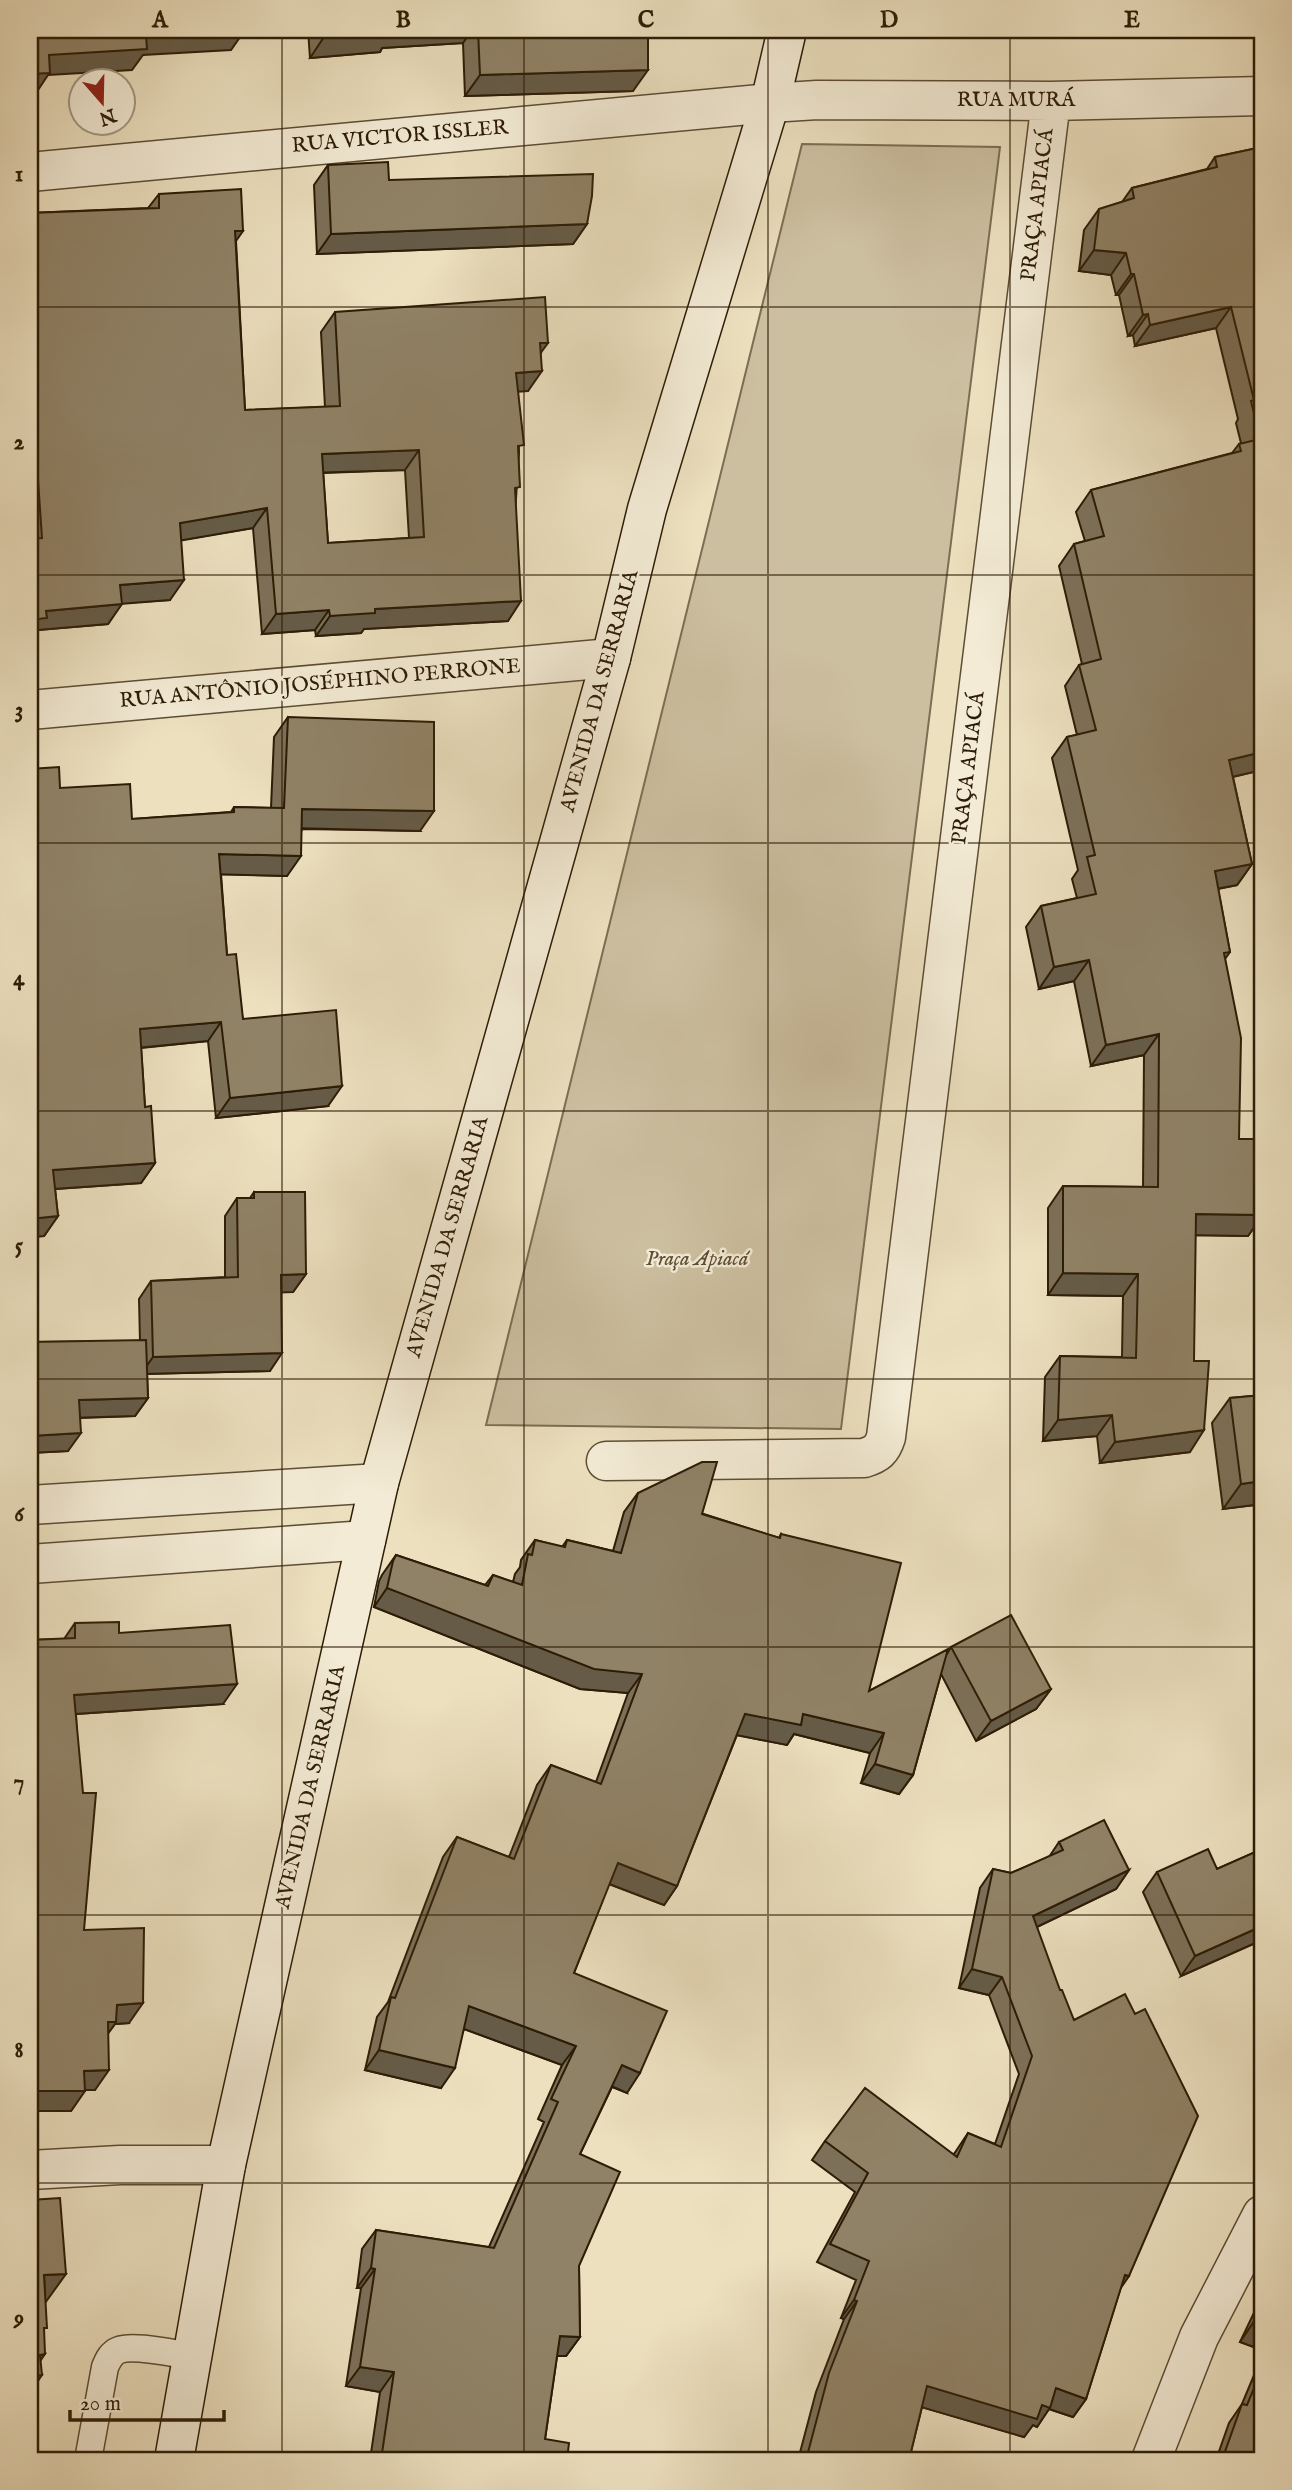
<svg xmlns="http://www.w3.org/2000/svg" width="1292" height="2490" font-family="'IM FELL English',serif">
  <rect width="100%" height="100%" fill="#ece0bf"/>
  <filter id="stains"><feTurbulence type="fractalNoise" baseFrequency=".00286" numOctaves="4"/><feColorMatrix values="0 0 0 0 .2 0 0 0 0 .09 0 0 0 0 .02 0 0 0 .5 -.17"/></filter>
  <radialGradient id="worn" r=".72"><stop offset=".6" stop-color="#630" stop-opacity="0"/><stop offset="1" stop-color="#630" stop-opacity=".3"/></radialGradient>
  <!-- green -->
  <path fill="#ccbfa0" stroke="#7c6e53" stroke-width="2" d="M802,144L1000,147L841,1429L486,1425Z"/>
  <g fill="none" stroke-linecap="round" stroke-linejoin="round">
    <!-- lane casing -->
    <g stroke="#5d4d34" stroke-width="29">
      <path id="lane" d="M88,2460L105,2367C108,2360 111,2353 119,2350C134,2344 175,2354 192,2356"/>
    </g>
    <!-- street casing -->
    <g stroke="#5d4d34" stroke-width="41">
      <path id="street" d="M30,172L770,103L817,100L1051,101L1262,96
        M30,710L611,658
        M606,1461L864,1458C877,1454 882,1450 886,1437L1051,101
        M30,1505L379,1483
        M30,1564L366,1540
        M30,2170L120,2165H226
        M1151,2460L1199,2337L1262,2215"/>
    </g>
    <!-- secondary casing -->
    <g stroke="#2d1c06" stroke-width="41">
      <path id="secondary" d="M174,2460L226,2165L379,1483L611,658L647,509L770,103L787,30"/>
    </g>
    <!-- lane -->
    <use href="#lane" stroke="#f3ebd5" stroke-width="26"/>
    <!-- street -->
    <use href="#street" stroke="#f3ebd5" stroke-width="38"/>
    <!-- secondary -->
    <use href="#secondary" stroke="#f3ebd5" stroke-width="38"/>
  </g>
  <!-- wall -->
  <path fill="#7c7058" stroke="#2d1c06" stroke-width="2" fill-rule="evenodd" d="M308,30H648L633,91L465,96L463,43L382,48L380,52L310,58Z
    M1262,147V534L1259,535L1262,548V770L1233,777L1252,864L1237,885L1218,889L1230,952L1225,959L1239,1139L1254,1163H1262V1216L1248,1236L1195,1235L1190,1452L1100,1463L1097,1436L1043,1441L1045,1377L1060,1356L1122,1357L1123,1296L1048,1295V1208L1063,1186L1143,1187L1144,1055L1091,1066L1074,981L1039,989L1026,927L1041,906L1077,898L1072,879L1078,870L1052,758L1067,737L1077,735L1065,686L1079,665L1082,664L1059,566L1074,544L1085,541L1076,512L1091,490L1232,453L1239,444L1241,443L1236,423L1238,419L1216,328L1135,346L1133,335L1128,336L1119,295H1116L1111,275L1079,271L1084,230L1099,209L1122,202L1132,188L1207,169L1215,157Z
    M328,165L389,180L587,224L573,244L317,254L314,185Z
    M159,194L236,241L245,410L325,407L321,332L335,312L541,353L528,391H518L519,453L508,621L364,629L361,633L316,636L315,630L262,634L253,528L181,540L170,600L122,603L108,624L38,630L33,638H30V213L148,208ZM405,470L409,538L328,543L323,473Z
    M288,717L420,831L302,829L287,876L221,874L227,955L243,1019L328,1106L216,1118L208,1041L141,1048L145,1107L155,1163L141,1183L55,1189L58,1216L44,1236L30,1237V769L60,788L132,819L231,812L234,807L271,808L274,737Z
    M254,1192L306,1274L293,1292H281L270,1371L147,1374L148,1398L135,1416L80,1418L68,1451L30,1453V1342L140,1341L139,1299L151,1281L225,1277V1216L237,1198H250Z
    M1262,1395V1504L1223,1509L1212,1423L1230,1398Z
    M638,1493L779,1538L781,1534L869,1691L947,1654L951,1647L1051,1689L1036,1709L976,1741L941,1674L913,1775L899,1794L861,1783L870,1753L794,1734L787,1745L737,1735L677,1886L664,1905L609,1884L574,1973L627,2093L612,2087L580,2154L579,2266L580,2337L566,2356H557L545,2439L567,2460H370L380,2392L346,2386L361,2288H357L362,2249L376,2230L489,2247L544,2122L538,2119L562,2065L464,2029L441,2088L365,2070L377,2017L388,2002L443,1857L457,1837L509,1857L537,1785L551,1765L596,1782L628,1693L580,1689L374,1607L379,1581L382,1575L396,1555L485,1585L493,1575L513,1582L515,1574L520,1567L521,1560L535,1540L562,1547L567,1540L613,1551L624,1512Z
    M75,1623L119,1633L223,1704L76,1714L84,1930L129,2023L115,2024L108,2033L95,2090H85L71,2111H30V1640L64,1639Z
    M1059,1842L1129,1870L1116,1889L1037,1927L1120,2290L1086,2399L1073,2417L1049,2409L1037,2427L1033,2425L1024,2437L922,2407L909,2460H798L816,2392L844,2319L841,2318L856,2280L817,2262L855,2192L812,2160L825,2141L954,2154L968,2133L995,2144L1019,2074L989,1995L959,1988L980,1888L993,1869L1011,1873L1049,1857Z
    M1262,1849V1940L1181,1976L1143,1892L1157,1872L1217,1869Z
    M1262,2296V2350L1240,2342Z
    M1262,2356V2460H1216L1229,2423L1242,2404Z"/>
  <!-- shaded-wall -->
  <path fill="#655b47" stroke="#2d1c06" stroke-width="2" d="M245,30L231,50L143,55L132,70L48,75L36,93L30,94V74L49,55L146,35Z
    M393,30H472L463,43L382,48L380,52L310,58L324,37Z
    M648,70L633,91L465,96L480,75Z
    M587,224L573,244L317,254L331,234Z
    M235,231H243L229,251Z
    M1094,250L1126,253L1111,275L1079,271Z
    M1131,274H1134L1119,295H1116Z
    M1231,307L1216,328L1135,346L1150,325Z
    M1148,314L1133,335L1128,336L1143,315Z
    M540,343H548L534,362Z
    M542,371L528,391L502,393L516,373Z
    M419,450L405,470L308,473L322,454Z
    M36,451L30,460V452Z
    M267,508L253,528L166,543L180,523Z
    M1262,518V534L1240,541L1255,520Z
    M184,580L170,600L106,605L120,585Z
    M521,601L508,621L364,629L361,633L316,636L330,616L375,609Z
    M122,604L108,624L38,630L33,638H30V620L46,611Z
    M329,610L315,630L262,634L276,614Z
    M1262,752V770L1214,781L1229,760Z
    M302,809L434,811L420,831L288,828Z
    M219,854L301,856L287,876L205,874Z
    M1252,864L1237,885L1200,892L1215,871Z
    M1089,960L1074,981L1039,989L1054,967Z
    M221,1022L208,1041L126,1049L140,1029Z
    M1159,1034L1144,1055L1091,1066L1106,1045Z
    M342,1086L328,1106L216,1118L230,1098Z
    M155,1163L141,1183L39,1190L53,1170Z
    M1196,1214L1262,1215V1216L1248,1236L1181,1235Z
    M58,1216L44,1236L30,1237V1219Z
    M1063,1273L1138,1274L1123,1296L1048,1295Z
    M306,1274L293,1292L268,1293L281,1275Z
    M282,1353L270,1371L141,1374L153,1357Z
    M148,1398L135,1416L66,1418L79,1400Z
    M1112,1415L1097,1436L1043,1441L1058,1420Z
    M1204,1430L1190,1452L1100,1463L1115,1442Z
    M81,1433L68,1451L30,1453V1436Z
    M1262,1481V1504L1223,1509L1241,1484Z
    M387,1588L642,1674L628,1693L580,1689L374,1607Z
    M237,1684L223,1704L60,1715L74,1695Z
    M1051,1689L1036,1709L976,1741L991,1721Z
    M745,1714H803L884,1733L870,1753L794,1734L787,1745L731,1734Z
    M875,1764L913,1775L899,1794L861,1783Z
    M618,1863L677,1886L664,1905L604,1882Z
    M1129,1870L1116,1889L1020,1935L1033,1916Z
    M1262,1926V1940L1181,1976L1195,1956Z
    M972,1969L1002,1977L989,1995L959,1988Z
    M143,2003L129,2023L115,2024L102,2042H94L117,2005Z
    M469,2006L576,2046L562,2065L456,2026Z
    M379,2050L455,2068L441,2088L365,2070Z
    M622,2065L640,2073L627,2093L609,2085Z
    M109,2070L95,2090H70L84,2071Z
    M30,2091H85L71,2111H30Z
    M371,2268L375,2269L361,2288H357Z
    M66,2274L45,2303L44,2275Z
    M1125,2275L1129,2276L1116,2295Z
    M854,2300L857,2301L844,2319L841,2318Z
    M1253,2323L1262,2326V2350L1240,2342Z
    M560,2336L580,2337L566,2356H546Z
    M45,2354L30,2376L42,2375L30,2393V2370L40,2355Z
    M360,2367L394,2372L380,2392L346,2386Z
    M927,2386L1042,2405L1056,2388L1086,2399L1073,2417L1049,2409L1037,2427L1033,2425L1024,2437L914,2405Z"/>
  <!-- building -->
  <path fill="#908266" stroke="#2d1c06" stroke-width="2" fill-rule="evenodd" d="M30,30H242L146,35L147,49L49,55L50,73L30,74Z
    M323,30H394V31L324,37Z
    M478,30H648V70L480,75Z
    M1262,147V518L1255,520L1262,548V752L1229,760L1252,864L1215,871L1230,952L1224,953L1241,1038L1239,1139H1255L1254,1163H1262V1215L1196,1214L1194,1361H1209L1204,1430L1115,1442L1112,1415L1058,1420L1060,1356L1136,1358L1138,1274L1063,1273V1186L1158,1187L1159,1034L1106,1045L1089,960L1054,967L1041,906L1096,894L1087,857L1095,855L1067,737L1096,730L1079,665L1101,659L1074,544L1104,536L1091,490L1241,451L1239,444L1260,439L1251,401L1254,400L1231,307L1150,325L1148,314L1143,315L1134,274H1131L1126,253L1094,250L1099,209L1134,198L1132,188L1217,167L1215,157Z
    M388,162L389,180L593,174L592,196L587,224L331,234L328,165Z
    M241,189L243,231H235L245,410L340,406L335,312L545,297L548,343H540L542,371L516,373L524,445L518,446L520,487L515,488L521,601L375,609V613L330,616L329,610L276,614L267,508L180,523L184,580L120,585L122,604L46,611L47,618L30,620V539L42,538L36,451L30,452V213L159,208V194ZM419,450L424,537L328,543L322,454Z
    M288,717L434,722V811L302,809L301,856L219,854L227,955L236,954L243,1019L336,1010L342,1086L230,1098L221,1022L140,1029L145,1107L151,1106L155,1163L53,1170L58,1216L30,1219V769L59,767L60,788L130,784L132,819L234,812V807L284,808Z
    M254,1192H305L306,1274L281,1275L282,1353L153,1357L151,1281L238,1277L237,1198H254Z
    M146,1340L148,1398L79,1400L81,1433L30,1436V1342Z
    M1262,1395V1481L1241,1484L1230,1398Z
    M702,1462H717L702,1514L780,1538L781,1534L901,1563L869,1691L948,1649L913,1775L875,1764L884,1733L803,1714L801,1725L745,1714L677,1886L618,1863L574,1973L667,2011L640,2073L622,2065L580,2154L620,2172L579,2266L580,2337L560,2336L545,2439L569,2443L567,2460H381L394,2372L360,2367L375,2269L371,2268L376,2230L494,2248L558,2102L551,2099L576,2046L469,2006L455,2068L379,2050L391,1997L395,1998L457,1837L514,1859L551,1765L601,1784L642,1674L594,1669L387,1588L393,1561L396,1555L488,1586L493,1575L522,1585L528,1554L532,1555L535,1540L565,1547L567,1540L621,1553L638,1493Z
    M1011,1615L1051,1689L991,1721L951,1647Z
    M119,1622V1633L230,1625L237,1684L74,1695L83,1793H96L84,1930L144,1928L143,2003L117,2005L116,2022H108L109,2070L84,2071L85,2091H30V1640L75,1638V1623Z
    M1104,1820L1129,1870L1033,1916L1060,1990H1062L1074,2020L1125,1994L1135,2014L1145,2009L1198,2116L1129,2276L1125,2275L1086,2399L1056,2388L1050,2408L1042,2405L1037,2419L927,2386L909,2460H806L829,2373L857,2301L854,2300L869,2261L830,2244L868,2173L825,2141L865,2088L957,2157L968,2133L1001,2147L1032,2056L1002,1977L972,1969L993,1869L1011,1873L1063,1850L1059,1842Z
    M1208,1849L1217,1869L1262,1849V1926L1195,1956L1157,1872Z
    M60,2198L66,2274L44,2275L47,2328H44L45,2354L40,2355L42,2375L30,2376V2200Z
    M1262,2304V2326L1253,2323Z
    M1262,2369V2460H1222L1242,2404L1247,2405Z"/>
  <!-- grid -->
  <path fill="none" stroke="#2d1c06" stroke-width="2" stroke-opacity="0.55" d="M282,30V2460M524,30V2460M768,30V2460M1010,30V2460M30,307H1262M30,575H1262M30,843H1262M30,1111H1262M30,1379H1262M30,1647H1262M30,1915H1262M30,2183H1262"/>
  <g text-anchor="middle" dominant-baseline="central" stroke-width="5" stroke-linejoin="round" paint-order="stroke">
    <!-- street labels -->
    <g font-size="21" fill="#2d1c06" stroke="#f3ebd5">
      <text x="1016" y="100">RUA MURÁ</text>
      <text transform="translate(400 137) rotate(-5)">RUA VICTOR ISSLER</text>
      <text transform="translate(1038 205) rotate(-83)">PRAÇA APIACÁ</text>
      <text transform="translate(320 684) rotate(-5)">RUA ANTÔNIO JOSÉPHINO PERRONE</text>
      <text transform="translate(600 691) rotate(-75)">AVENIDA DA SERRARIA</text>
      <text transform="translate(969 768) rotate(-83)">PRAÇA APIACÁ</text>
      <text transform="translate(448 1237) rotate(-74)">AVENIDA DA SERRARIA</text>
      <text transform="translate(311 1787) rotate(-77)">AVENIDA DA SERRARIA</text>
    </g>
    <!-- park labels -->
    <g font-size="21" font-style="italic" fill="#5d4d34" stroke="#f3ebd5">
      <text x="697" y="1259">Praça Apiacá</text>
    </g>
  </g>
  <!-- margin -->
  <rect width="1292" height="2490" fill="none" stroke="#ece0bf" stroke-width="77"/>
  <!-- north arrow -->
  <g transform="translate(102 102) rotate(160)"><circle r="33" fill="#f3ebd5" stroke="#a49882" stroke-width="2"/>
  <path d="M0-5L12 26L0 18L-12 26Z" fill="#8f2418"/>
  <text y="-10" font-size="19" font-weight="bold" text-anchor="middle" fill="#2d1c06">N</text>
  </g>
  <!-- scale -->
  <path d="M70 2410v10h154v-10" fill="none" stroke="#2d1c06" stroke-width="3.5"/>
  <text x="80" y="2410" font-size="21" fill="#2d1c06" stroke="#f3ebd5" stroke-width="5" paint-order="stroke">20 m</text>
  <rect x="38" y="38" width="1216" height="2414" fill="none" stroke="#2d1c06" stroke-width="2.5"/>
  <g font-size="23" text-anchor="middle" font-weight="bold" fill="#2d1c06">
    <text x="160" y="27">A</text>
    <text x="403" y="27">B</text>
    <text x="646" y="27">C</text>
    <text x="889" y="27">D</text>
    <text x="1132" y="27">E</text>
    <text x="19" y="181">1</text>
    <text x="19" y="449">2</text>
    <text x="19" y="717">3</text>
    <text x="19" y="985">4</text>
    <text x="19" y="1253">5</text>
    <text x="19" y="1521">6</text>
    <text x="19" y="1789">7</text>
    <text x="19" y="2057">8</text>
    <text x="19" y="2325">9</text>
  </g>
  <rect width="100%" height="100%" filter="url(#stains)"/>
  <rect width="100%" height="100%" fill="url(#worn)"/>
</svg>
